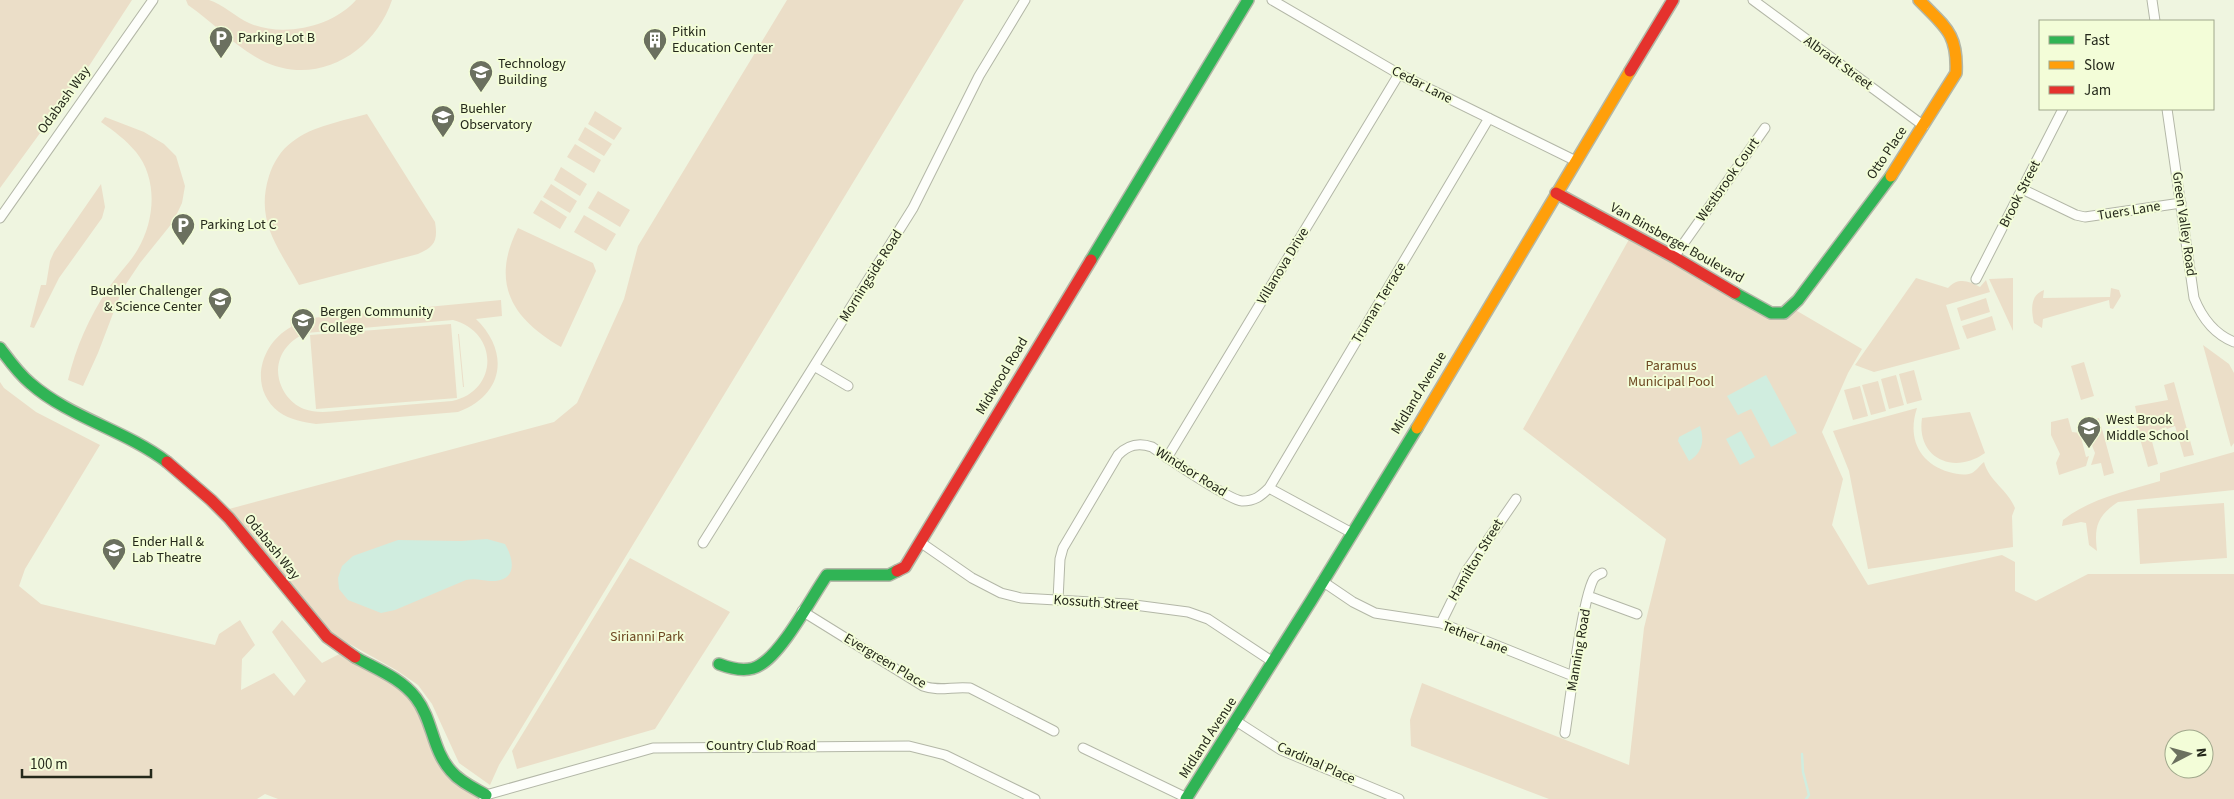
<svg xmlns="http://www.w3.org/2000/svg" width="2234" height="799" font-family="'Source Sans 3',sans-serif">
  <rect width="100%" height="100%" fill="#eff5e0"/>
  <!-- green -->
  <path fill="#ebdec8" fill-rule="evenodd" d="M0,0H132L89,66L0,188Z
    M186,0C193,0 202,0 209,0C221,3 237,18 249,23C283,38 332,27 356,0H392C374,54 315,88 261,60C234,46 213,22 188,5Z
    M787,0H964L499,765L490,785L459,763L432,704L418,685L396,670L330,633L229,509L554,422L577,403L624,299L638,246Z
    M595,111L622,128L614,140L588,124Z
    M367,114L435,222C438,240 435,247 418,254L299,285C278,247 255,221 269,176C273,163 281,150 292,142C312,126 343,121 367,114Z
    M105,117L144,132L164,144L176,156L185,186L182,203L173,222L140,263L122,290L98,353L83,386L68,380C76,347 89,317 108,289C117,275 130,263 138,249C155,220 158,179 136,152C126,140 114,131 101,122Z
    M585,127L612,144L604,156L578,140Z
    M575,144L601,160L594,173L567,157Z
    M561,167L587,184L580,196L554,180Z
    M101,184L105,207L102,218L59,278L34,328L30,327L41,285H46L50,261L54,252Z
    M551,184L577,201L570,213L543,197Z
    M598,191L630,210L620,227L588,208Z
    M541,200L567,217L560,229L533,213Z
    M584,215L616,234L606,251L574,232Z
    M518,228L593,263L596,271L561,347C512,319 490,283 518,228Z
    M1632,234L1772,313L1792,308L1862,349L1848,373L1822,432L1843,479L1832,525L1868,585L2002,555L2015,562V591L2036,601L2088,574H2234V799H1549L1411,746L1410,720L1422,683L1629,765L1644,628L1666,539L1523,429ZM2174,739H2204V769H2174Z
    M1916,278L1948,288C1958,277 1969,281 1980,287L1986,280L1990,292L1946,305L1960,349L1874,372L1855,365Z
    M2013,278V331L1989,279Z
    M2111,288L2119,290L2121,296L2113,309L2110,308L2109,300L2043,319L2042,328L2034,323C2031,310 2030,295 2044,290L2043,298L2110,297Z
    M1986,298L1990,312L1961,321L1957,308Z
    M501,300L502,316L476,319C510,352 504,395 458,412L316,424C304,422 290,420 279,412C248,388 260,344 291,327L290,320ZM453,320C499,332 499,391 452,401C420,404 389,406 357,409C340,410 320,415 304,409C289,403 278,387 278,370C279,352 290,340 306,333Z
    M1992,316L1996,330L1967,339L1962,326Z
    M451,324L457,398L316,409L310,335Z
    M458,334H459L464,387H463Z
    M2203,345L2229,364L2234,373V443L2231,447Z
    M2084,362L2094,396L2081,400L2071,366Z
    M1914,370L1922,400L1907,404L1899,374Z
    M1896,375L1904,405L1889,409L1881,379Z
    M1878,381L1886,411L1871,415L1862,385Z
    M0,382L4,388L36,412L100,445L25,569L19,586L41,604L215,645L219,634L240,620L255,645L242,659L241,690L274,673L294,696L306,681L272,632L282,620L322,663L345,651L415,696L440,755L484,799H278L265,794L257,799H0Z
    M2174,382L2194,455L2184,457L2175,426L2167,429L2166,427L2150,434L2158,464L2148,467L2135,421L2138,420L2135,406L2168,400L2164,385Z
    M1860,386L1868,416L1853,420L1844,390Z
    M1917,408C1907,438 1919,463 1949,472C1957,474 1964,476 1972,473C1976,471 1980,465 1984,462C1989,481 2008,490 2015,508L2012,516L2013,547L1868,569L1849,471L1833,431Z
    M1970,412L1985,453C1954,475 1916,459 1922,418Z
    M2068,418L2072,432L2080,433L2086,457L2089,456L2086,466L2059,475L2056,463L2060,454L2051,435V422Z
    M2099,418L2114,473L2104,476L2101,463L2091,465L2095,453L2083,423Z
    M2234,452V490L2118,502C2097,516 2094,527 2097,551L2089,545L2086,523L2081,522L2062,526L2063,520C2091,498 2127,491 2160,481V473Z
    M2224,503L2227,558L2140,564L2137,509Z
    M630,558L730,612L655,729L517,769L512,751Z"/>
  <!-- water -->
  <path fill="#d0eddf" d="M1766,375L1797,433L1771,447L1751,409L1738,415L1727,396Z
    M1700,426C1705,441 1702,453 1689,461L1678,441L1679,437Z
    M1741,431L1755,457L1740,465L1726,439Z
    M487,539L505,544C515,561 517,582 490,581C481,580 475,578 466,580L395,610L381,613L348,600L339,589L338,578L342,566L353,556L398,540L461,541Z"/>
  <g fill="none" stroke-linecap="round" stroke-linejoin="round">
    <!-- stream -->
    <path stroke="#d0eddf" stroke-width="2.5" d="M1802,754L1803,772L1809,795L1806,799"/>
    <!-- street casing -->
    <g stroke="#b3b7a7" stroke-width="11">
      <path id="street" d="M1272,0L1399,74L1576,161
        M1753,0L1924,126
        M2152,0L2155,21
        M2167,109L2194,298C2202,318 2214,334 2234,342
        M2022,189L2076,215L2085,217L2181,203
        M0,218L153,0
        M1674,257L1765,128
        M1976,279L2063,109
        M814,366L848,386
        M1167,458L1399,74
        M1269,488L1489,118
        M920,542L972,578L1001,593L1021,598L1127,604L1188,612L1208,619L1273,662
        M703,543L913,208L979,76L1025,0
        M1322,581L1353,602L1375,613L1441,623L1573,676
        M1588,596L1637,614
        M1058,600L1060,559L1063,548L1118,455C1128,445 1138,442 1152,447C1166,457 1229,500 1242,501C1255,501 1261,496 1269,488L1352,533
        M802,611L923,686C940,692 953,686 970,688L1054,731
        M1441,623L1467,570L1516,499
        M1236,721L1281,750L1399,799
        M1565,733C1569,709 1583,590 1595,577C1597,575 1600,574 1602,573
        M1083,748L1187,798
        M484,799L486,795L653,748L909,746L945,755L1035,799"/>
    </g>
    <!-- fast casing -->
    <g stroke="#b3b7a7" stroke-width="14">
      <path id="fast" d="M1091,260L1248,0
        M1735,293L1771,313H1784L1798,300L1891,176
        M0,348C9,360 18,373 30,383C70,418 125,430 167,462
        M355,657C376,669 401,678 416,698C433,720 432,750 451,771C460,782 474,788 486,795
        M719,664C732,669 748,673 760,665C783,652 811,598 827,575H889L897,571
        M1186,799L1311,601L1417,428"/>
    </g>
    <!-- slow casing -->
    <g stroke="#b3b7a7" stroke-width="14">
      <path id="slow" d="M1891,176L1956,73C1958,33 1945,27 1919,0
        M1417,428L1630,71"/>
    </g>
    <!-- jam casing -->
    <g stroke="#b3b7a7" stroke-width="14">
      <path id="jam" d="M1630,71L1673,0
        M1556,193L1674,257L1735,293
        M167,462L211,500L229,518L327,637L355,657
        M897,571L905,567L1091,260"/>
    </g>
    <!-- street -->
    <use href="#street" stroke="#fdfefa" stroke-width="9"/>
    <!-- fast -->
    <use href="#fast" stroke="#30b455" stroke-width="11"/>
    <!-- slow -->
    <use href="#slow" stroke="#ff9f0a" stroke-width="11"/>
    <!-- jam -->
    <use href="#jam" stroke="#e5322d" stroke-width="11"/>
  </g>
  <!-- icons -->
  <defs>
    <g id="parking-pin" transform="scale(1.25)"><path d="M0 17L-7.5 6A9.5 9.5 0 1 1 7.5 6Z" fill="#6b705f" stroke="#f3fdd8"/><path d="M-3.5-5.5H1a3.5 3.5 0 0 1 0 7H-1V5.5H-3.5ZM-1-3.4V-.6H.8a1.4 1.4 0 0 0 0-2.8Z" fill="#fff"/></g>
    <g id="building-pin" transform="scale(1.25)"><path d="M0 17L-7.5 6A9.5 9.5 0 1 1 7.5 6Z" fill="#6b705f" stroke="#f3fdd8"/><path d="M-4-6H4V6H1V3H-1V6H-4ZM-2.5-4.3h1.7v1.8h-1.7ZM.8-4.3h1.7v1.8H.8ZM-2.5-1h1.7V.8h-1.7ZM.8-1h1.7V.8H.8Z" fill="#fff"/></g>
    <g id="university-pin" transform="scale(1.25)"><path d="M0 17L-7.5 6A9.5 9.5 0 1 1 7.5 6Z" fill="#6b705f" stroke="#f3fdd8"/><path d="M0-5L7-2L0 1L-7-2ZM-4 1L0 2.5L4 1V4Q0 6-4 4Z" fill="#fff"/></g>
    <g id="school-pin" transform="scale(1.25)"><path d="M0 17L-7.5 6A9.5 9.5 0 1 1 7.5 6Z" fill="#6b705f" stroke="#f3fdd8"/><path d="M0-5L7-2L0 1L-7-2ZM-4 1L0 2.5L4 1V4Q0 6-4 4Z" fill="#fff"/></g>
  </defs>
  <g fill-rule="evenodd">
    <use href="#parking-pin" x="221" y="38"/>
    <use href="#building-pin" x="655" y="40"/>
    <use href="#university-pin" x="481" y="72"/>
    <use href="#university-pin" x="443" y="117"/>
    <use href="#parking-pin" x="183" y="225"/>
    <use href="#university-pin" x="220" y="299"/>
    <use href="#university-pin" x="303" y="320"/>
    <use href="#school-pin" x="2089" y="428"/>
    <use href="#university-pin" x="114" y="550"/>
  </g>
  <g text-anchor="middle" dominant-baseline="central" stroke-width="4" stroke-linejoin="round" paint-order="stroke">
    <!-- poi labels -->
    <g font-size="14" fill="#24281a" stroke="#f3fdd8" text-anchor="start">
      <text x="672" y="32">Pitkin<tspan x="672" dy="16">Education Center</tspan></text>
      <text x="238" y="38">Parking Lot B</text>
      <text x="498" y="64">Technology<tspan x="498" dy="16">Building</tspan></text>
      <text x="460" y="109">Buehler<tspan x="460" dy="16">Observatory</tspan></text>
      <text x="200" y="225">Parking Lot C</text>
      <text x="202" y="291" text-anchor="end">Buehler Challenger<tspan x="202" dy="16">&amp; Science Center</tspan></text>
      <text x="320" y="312">Bergen Community<tspan x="320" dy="16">College</tspan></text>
      <text x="2106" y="420">West Brook<tspan x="2106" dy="16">Middle School</tspan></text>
      <text x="132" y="542">Ender Hall &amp;<tspan x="132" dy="16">Lab Theatre</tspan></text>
    </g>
    <!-- street labels -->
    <g font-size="14" fill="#24281a" stroke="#f3fdd8">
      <text transform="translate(1838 63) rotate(36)">Albradt Street</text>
      <text transform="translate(1422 85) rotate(27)">Cedar Lane</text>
      <text transform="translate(64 100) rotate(-54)">Odabash Way</text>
      <text transform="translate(1887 153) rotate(-56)">Otto Place</text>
      <text transform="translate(1728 180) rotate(-55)">Westbrook Court</text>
      <text transform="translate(2020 194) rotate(-63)">Brook Street</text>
      <text transform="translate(2129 211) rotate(-9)">Tuers Lane</text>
      <text transform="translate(2184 224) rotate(82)">Green Valley Road</text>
      <text transform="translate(1677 243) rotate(29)">Van Binsberger Boulevard</text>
      <text transform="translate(1283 266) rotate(-59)">Villanova Drive</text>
      <text transform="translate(871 276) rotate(-58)">Morningside Road</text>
      <text transform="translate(1379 303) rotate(-59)">Truman Terrace</text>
      <text transform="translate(1002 376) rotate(-59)">Midwood Road</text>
      <text transform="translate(1419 393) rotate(-59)">Midland Avenue</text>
      <text transform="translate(1191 472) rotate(32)">Windsor Road</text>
      <text transform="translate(272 547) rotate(51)">Odabash Way</text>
      <text transform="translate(1476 560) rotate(-59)">Hamilton Street</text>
      <text transform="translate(1096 603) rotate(4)">Kossuth Street</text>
      <text transform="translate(1475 638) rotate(21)">Tether Lane</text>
      <text transform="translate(1579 650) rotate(-80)">Manning Road</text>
      <text transform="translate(885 661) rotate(31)">Evergreen Place</text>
      <text transform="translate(1208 738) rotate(-57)">Midland Avenue</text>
      <text x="761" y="746">Country Club Road</text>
      <text transform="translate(1316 763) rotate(24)">Cardinal Place</text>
    </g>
    <!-- park labels -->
    <g font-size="14" fill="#6d4721" stroke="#f3fdd8">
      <text x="1671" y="366">Paramus<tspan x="1671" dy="16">Municipal Pool</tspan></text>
      <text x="647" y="637">Sirianni Park</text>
    </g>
  </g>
  <!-- legend -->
  <rect x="2039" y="20" width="175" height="90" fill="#f3fdd8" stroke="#a0a88c"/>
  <rect x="2049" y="36" width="25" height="8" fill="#30b455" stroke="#a0a88c"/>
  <text x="2084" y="45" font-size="15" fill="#24281a">Fast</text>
  <rect x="2049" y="61" width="25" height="8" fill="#ff9f0a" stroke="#a0a88c"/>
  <text x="2084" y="70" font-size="15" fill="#24281a">Slow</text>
  <rect x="2049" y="86" width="25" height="8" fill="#e5322d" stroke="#a0a88c"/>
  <text x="2084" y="95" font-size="15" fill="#24281a">Jam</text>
  <!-- north arrow -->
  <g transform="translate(2189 754) rotate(84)"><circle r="24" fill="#f3fdd8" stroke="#a0a88c"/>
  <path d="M0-4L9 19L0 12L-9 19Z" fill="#6b705f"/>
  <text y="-8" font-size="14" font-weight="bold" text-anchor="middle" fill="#24281a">N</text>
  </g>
  <!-- scale -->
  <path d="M22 769v8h129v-8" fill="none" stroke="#24281a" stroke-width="2.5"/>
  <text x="30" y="769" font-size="15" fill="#24281a" stroke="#f3fdd8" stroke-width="4" paint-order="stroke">100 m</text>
</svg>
